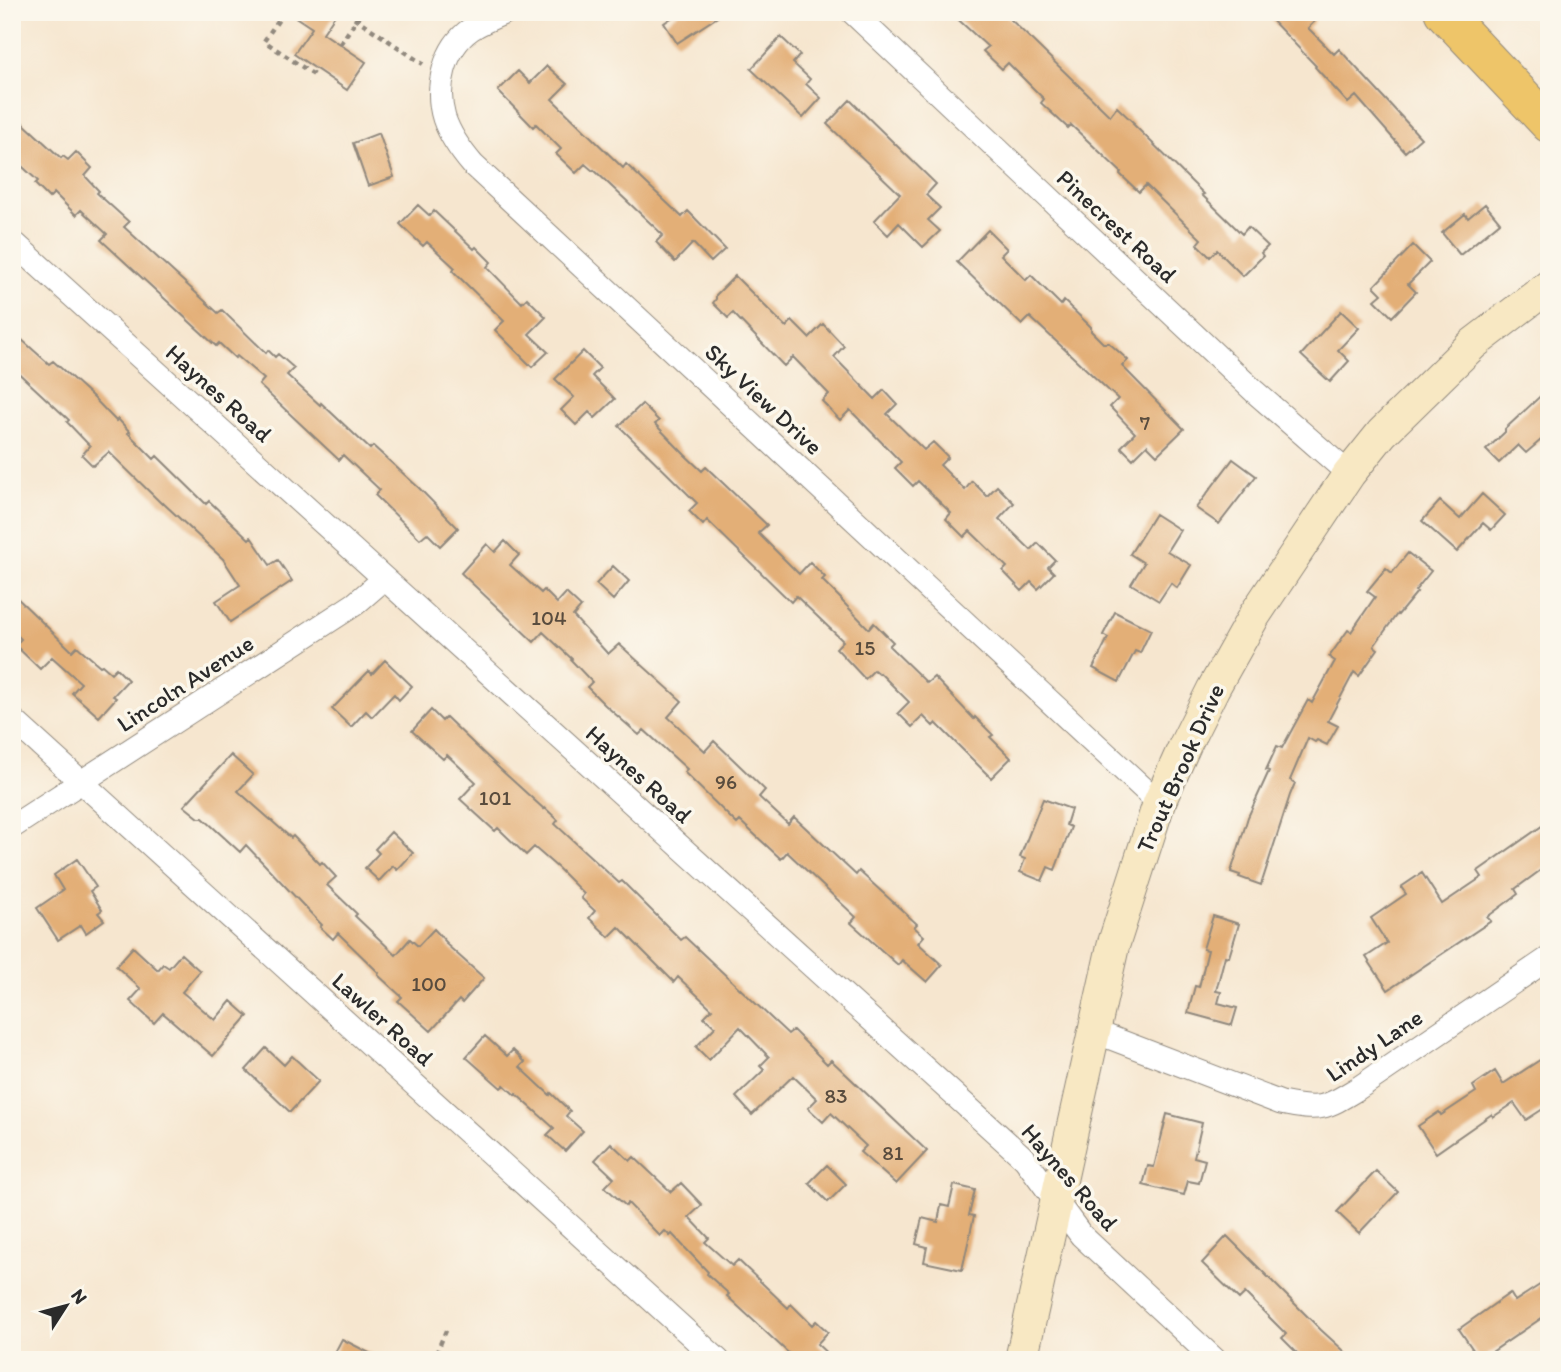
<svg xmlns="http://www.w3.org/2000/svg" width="1561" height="1372" font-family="Itim,sans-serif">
  <rect width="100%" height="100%" fill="#fbf7ec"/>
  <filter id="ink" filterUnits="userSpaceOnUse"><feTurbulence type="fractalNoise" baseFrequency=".0143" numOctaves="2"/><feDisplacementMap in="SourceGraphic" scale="14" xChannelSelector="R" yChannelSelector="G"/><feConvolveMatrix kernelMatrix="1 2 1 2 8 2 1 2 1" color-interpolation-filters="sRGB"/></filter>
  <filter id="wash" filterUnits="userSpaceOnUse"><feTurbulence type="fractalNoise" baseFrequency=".00686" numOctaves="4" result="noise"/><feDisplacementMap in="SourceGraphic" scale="28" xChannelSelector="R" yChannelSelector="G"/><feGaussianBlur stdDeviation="1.57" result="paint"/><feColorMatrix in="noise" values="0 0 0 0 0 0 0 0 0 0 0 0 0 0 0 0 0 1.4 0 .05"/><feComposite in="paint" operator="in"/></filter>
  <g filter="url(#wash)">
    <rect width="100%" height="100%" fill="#f6e6cf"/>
    <g id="blocks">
      <!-- building -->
      <path fill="#e3af77" d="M288,12H337L323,33L366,62L347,90L294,54L312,28Z
        M680,12H725L677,43L664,23Z
        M950,12H1003L1110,116L1117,107L1134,123L1133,124L1204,194L1202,195L1242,234L1248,227L1268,246L1261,253L1263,256L1243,276L1217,250L1210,257L1197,244L1201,239L1146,185L1139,192L1120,174L1121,172L1071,125L1068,128L1041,103L1044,99L1008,63L1002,69L983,51L988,47Z
        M1264,12H1306L1315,21L1308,28L1334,54L1339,49L1421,138L1405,152L1356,96L1348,103L1315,67L1316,66Z
        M781,37L800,55L793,63L810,79L806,84L821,98L803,118L751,69Z
        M547,66L567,84L552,99L623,168L626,164L682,217L688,211L725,249L711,262L693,243L675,262L656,242L663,235L594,170L593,171L585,164L576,173L556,154L561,149L536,124L533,127L498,91L518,71L530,83Z
        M850,100L936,184L926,195L940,208L928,220L940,231L923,247L899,223L888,235L874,221L900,194L827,124Z
        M12,113L61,158L63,156L68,160L76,152L92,168L85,176L99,191L97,193L129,222L124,227L218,313L222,310L266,353L268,350L275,357L278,354L294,368L287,375L320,405L321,403L370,449L373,446L419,488L458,528L440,546L427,533L420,539L375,495L380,490L343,455L339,460L259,385L264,379L237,356L235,358L219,343L216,346L101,240L107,234L81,210L76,215L54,193L49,198L35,184L38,181L12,157Z
        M379,133L394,177L368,186L353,143Z
        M1485,204L1500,222L1460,255L1442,233L1465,214L1468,218Z
        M418,205L430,216L434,211L474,249L476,247L491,262L487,267L522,303L527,298L546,317L529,334L548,352L532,367L495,330L504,321L453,271L455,268L427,242L423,246L400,224Z
        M988,230L1007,249L1001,255L1026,280L1031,275L1061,305L1064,301L1091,327V331L1103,343H1109L1128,360L1122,366L1184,429L1157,455L1147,445L1133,459L1121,447L1135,433L1110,407L1118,399L1030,317L1022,325L957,262Z
        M1413,245L1430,262L1408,284L1416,292L1392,317L1375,300L1382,294L1374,286Z
        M735,276L786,327L792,321L809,338L823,324L844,346L834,357L875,399L884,390L897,404L887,414L924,450L933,442L948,457L940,465L965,490L972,481L987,496L997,486L1014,503L999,519L1031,550L1038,543L1055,560L1048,567L1054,573L1038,589L1031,582L1022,591L1003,571L1007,567L970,531L964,537L946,519L951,513L918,481L913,486L895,468L901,462L850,410L840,420L822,401L829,394L793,357L784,366L733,313L728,318L713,303L716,299V295Z
        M1341,311L1359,328L1338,350L1349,361L1330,382L1301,355Z
        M12,331L49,364L53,361L93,397L116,421L118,419L130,432L128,433L154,459L157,456L206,504L209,501L249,539L251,537L270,565L278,560L292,581L230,622L216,601L240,585L223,559L163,503L162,504L109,452L93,466L82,455L90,446L67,422L69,420L12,367Z
        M583,351L600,368L592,376L615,399L595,418L589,412L576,425L561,410L574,397L555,379Z
        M1549,388V433L1526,453L1518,445L1499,463L1486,450L1505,432V429Z
        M642,404L659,421L655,424L685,455L702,471L706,467L767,525L758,533L799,574L810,562L825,577L822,580L842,600V601L869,629L874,623L893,642L889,646L927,683L934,677L974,719L975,717L993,735L990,737L1011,758L991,778L936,723L933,726L923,716L912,727L898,713L909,702L880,673L879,674L874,670L865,679L836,648L843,641L796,596L791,602L707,520L703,525L689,511L697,503L619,426Z
        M1233,459L1256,476L1219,524L1196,508Z
        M1482,494L1505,515L1491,530L1483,523L1457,552L1422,521L1440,501L1460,519Z
        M1155,514L1180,530L1167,551L1191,565L1177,588L1171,583L1159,601L1131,584L1144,563L1130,554Z
        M505,541L519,555L510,565L541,593L544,590L557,603L566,593L581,607L573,616L608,654L619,644L682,701L668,717L705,751L714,741L765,790L759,797L788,824L794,817L856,875L859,871L917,924L914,927L924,936L918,943L942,965L927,982L902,960L898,965L851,923L856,917L787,852L781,859L740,821L737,824L684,772L687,769L644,730L639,735L605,705L587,687L592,682L571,660L572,659L543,632L534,642L461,573L487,544L495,552Z
        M1408,553L1431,571L1415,591L1417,592L1398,615L1397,614L1374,646L1378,649L1359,676L1354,672L1328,721L1338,726L1327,745L1317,740L1315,742L1308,738L1290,780L1295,783L1290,795L1261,885L1239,877L1240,875L1231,872L1248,817L1269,771L1266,770L1277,746L1282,748L1308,700L1312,703L1335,661L1329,657L1348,630L1351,632L1375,597L1367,591L1386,568L1392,573Z
        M613,566L629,581L613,600L596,584Z
        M12,593L72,651L77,646L100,666L102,665L111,673L116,668L128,680L113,696L116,698L99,717L72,693L81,683L52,657L40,669L15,645L21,639L12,630Z
        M1115,612L1151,630L1140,653L1135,651L1119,682L1093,668L1108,638L1103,635Z
        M385,660L412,686L399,700L394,694L372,717L366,711L351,727L332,709L369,671L372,674Z
        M431,710L442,721L446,717L500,769L544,809L545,808L558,820L555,824L619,883L622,881L681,940L685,937L788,1034L793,1030L827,1064L831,1060L927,1151L896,1184L860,1152L866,1146L831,1113L823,1122L808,1108L817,1099L793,1076L752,1115L736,1097L764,1070L760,1066L769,1057L740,1027L709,1060L696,1047L715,1027L704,1017L712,1009L678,977L674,982L619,927L609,937L589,918L595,911L581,898L584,894L558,868L534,847L526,855L498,828L495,831L460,799L476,782L447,755L443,759L412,731Z
        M231,755L253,775L238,791L291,838L293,836L320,864L322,862L336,877L327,885L357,914L355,916L396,955L410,939L418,946L434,929L447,943L446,944L484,978L462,1003L459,1000L431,1031L398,1001L402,997L378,975L379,973L338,933L333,939L320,927L322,925L246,845L240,852L203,818H199L184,806Z
        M1043,799L1071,809L1066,825L1071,827L1055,870L1048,867L1042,881L1020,872L1025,859L1020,857Z
        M1549,821V864L1515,889L1518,894L1487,917L1491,921L1388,990L1366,957L1387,943L1371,918L1406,894L1401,887L1422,873L1442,904L1482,877L1478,871Z
        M391,832L413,853L397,870L393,866L379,881L365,868L379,853L375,849Z
        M77,859L96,887L90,891L102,910L98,913L104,920L86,933L81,925L58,940L37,908L63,890L54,875Z
        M1213,916L1239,924L1229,957L1225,956L1216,991L1221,992L1218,1003L1237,1008L1232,1025L1188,1013L1195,986L1199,987L1208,950L1203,949Z
        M133,947L158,970L163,964L169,968L181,954L200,971L182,992L215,1020L231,1001L248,1016L213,1056L163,1013L154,1023L130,1001L141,989L116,966Z
        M485,1036L507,1056L513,1050L525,1062L520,1067L550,1095L551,1093L570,1111L566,1116L583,1131L565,1151L547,1135L554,1128L516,1094L515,1095L504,1085L501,1088L466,1057Z
        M266,1048L284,1065L292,1056L319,1081L290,1112L246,1070Z
        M1549,1054V1105L1526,1120L1514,1103L1493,1117L1492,1114L1436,1153L1418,1126L1439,1112L1441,1115L1476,1092L1473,1086L1495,1071L1503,1084Z
        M1167,1114L1202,1123L1194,1157L1205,1160L1199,1183L1188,1181L1184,1195L1143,1185L1148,1166L1154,1167Z
        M611,1143L630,1161L634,1157L671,1192L681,1183L702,1205L689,1217L709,1238L705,1242L732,1266L738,1260L788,1308L791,1304L812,1325L816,1321L828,1332L817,1344L834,1360H796L727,1296L729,1294L707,1274L708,1272L672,1234L670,1236L665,1231L660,1236L628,1203L626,1206L605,1187L614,1178L595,1160Z
        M827,1165L846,1184L828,1202L809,1183Z
        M1376,1171L1398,1192L1359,1233L1337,1212Z
        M954,1185L975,1190L969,1215L974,1216L962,1270L924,1262L927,1247L916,1244L922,1218L938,1222L941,1205L949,1207Z
        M1227,1236L1321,1330L1354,1360H1304L1282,1338L1286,1334L1245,1293L1239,1299L1202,1263Z
        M1549,1279V1313L1480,1360L1459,1329L1510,1293L1515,1301Z
        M342,1339L383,1360H331Z"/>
    </g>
  </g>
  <g filter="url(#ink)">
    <use href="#blocks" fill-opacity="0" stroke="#90887d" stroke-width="2"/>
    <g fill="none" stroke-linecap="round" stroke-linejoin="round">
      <!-- minor casing -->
      <g stroke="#90887d" stroke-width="25">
        <path id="minor" d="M506,12C494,17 482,22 471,29C444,48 435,88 444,118C450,136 461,151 473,165L1159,803
          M852,12L1255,392L1349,474
          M12,241L1025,1159L1081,1235L1215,1360
          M12,719L718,1360
          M12,827L355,604L384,579
          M1093,1031L1281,1103C1320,1111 1324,1109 1357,1089L1549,958"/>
      </g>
      <!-- secondary casing -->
      <g stroke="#90887d" stroke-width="34">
        <path id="secondary" d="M1021,1360L1113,946L1159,803L1185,745L1213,689L1254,616L1349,474L1382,433L1473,344L1549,286"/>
      </g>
      <!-- trunk casing -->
      <g stroke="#90887d" stroke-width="39">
        <path id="trunk" d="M1443,12L1549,124"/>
      </g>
      <!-- path -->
      <path stroke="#90887d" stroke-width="4.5" stroke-dasharray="5 5" stroke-linecap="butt" d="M284,12L264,41L317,77
        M346,12L423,64
        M340,44L362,12
        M1543,56L1549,53
        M441,1360L435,1356L448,1326"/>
      <!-- minor -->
      <use href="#minor" stroke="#fff" stroke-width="23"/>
      <!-- secondary -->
      <use href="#secondary" stroke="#f8e8c3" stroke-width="32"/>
      <!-- trunk -->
      <use href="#trunk" stroke="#eec569" stroke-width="37"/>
    </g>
  </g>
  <g text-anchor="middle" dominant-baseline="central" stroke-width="7" stroke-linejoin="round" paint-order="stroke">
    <!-- number labels -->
    <g font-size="21" fill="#594c3e">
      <text x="1145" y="422">7</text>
      <text x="549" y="617">104</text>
      <text x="865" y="647">15</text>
      <text x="726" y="781">96</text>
      <text x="495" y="797">101</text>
      <text x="429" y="983">100</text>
      <text x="836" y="1095">83</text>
      <text x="893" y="1152">81</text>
    </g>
    <!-- street labels -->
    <g font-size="24" fill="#2b2b2b" stroke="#fbf7ec">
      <text transform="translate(1117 226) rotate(43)">Pinecrest Road</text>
      <text transform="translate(219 393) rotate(42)">Haynes Road</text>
      <text transform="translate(764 399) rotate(43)">Sky View Drive</text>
      <text transform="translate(185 683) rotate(-33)">Lincoln Avenue</text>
      <text transform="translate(1180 768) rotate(-66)">Trout Brook Drive</text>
      <text transform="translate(639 774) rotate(42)">Haynes Road</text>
      <text transform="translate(383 1019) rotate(42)">Lawler Road</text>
      <text transform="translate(1374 1045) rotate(-34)">Lindy Lane</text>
      <text transform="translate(1070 1177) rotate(49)">Haynes Road</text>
    </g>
  </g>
  <!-- margin -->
  <rect width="1561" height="1372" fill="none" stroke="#fbf7ec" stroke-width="42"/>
  <!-- north arrow -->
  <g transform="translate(66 1306) rotate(54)" stroke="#fbf7ec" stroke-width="5" paint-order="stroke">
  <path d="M0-5L12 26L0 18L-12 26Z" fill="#2b2b2b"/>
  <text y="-10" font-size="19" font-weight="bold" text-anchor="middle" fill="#2b2b2b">N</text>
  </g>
</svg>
